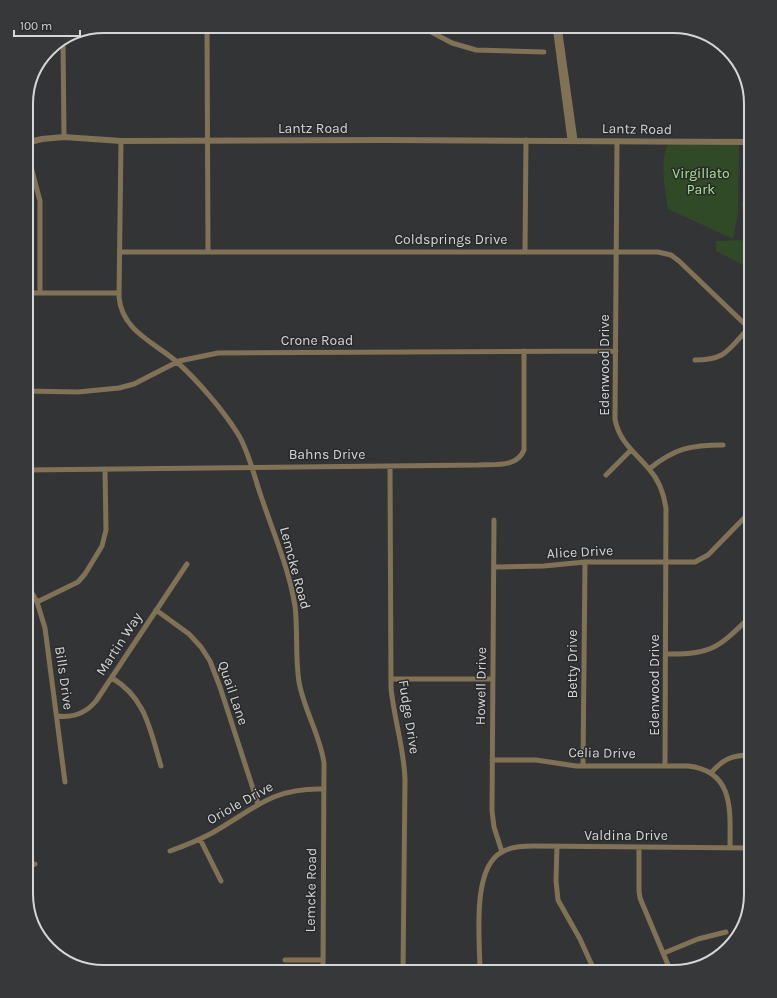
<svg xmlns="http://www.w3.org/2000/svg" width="777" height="998" font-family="Karla,sans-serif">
  <rect width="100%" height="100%" fill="#333436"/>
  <!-- green -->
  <path fill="#304927" d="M668,143L739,144L738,213L733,239L668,209C665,187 659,164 668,143Z
    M751,196V217H744L741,203Z
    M745,240L751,242V269L716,251V241Z"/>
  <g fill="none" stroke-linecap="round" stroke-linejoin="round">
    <!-- minor -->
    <path stroke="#817256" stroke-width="5" d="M207,26L208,251
      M420,26L452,43L476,50L544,52
      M555,26L570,140
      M559,26L575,140
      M63,39L64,137
      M121,141L119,297C122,331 154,342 177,362C198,381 223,410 238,434C249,452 254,476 261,496C273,532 289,569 295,606C298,631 295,657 299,682C304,710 320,735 324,763L323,972
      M617,141L615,419C619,442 635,452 649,469C659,480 664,494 666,508L665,766
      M26,148L40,201V293
      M525,251L526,140
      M121,252H658L671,255L679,261L751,330
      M26,293H119
      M695,360C727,360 728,349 749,328
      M26,391L78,392L119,388L134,384L179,361L218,353L616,351
      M390,466L391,688C394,719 404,748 405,779L403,972
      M649,469C675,448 691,445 723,445
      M26,470L478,465C494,464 517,468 524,450V351
      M606,475L631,450
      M494,520L492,811L494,827L502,852
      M494,567L544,566L585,562H695L708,555L751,511
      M26,582L37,602L45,628L65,782
      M37,602L78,582L85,574L102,546L106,530L105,469
      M156,610L189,634L201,647L210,661L220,687L258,804
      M666,654C712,655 719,647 751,616
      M112,678C146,698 150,730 161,766
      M391,679H493
      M57,716C72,718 86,713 96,701L187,564
      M492,760H536L576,766H688C735,771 730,812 730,848
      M583,766L585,562
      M711,773C723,759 732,755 751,755
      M200,839L221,881
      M557,846L556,881L558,900L580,939L595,972
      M639,847V891L640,898L671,972
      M170,851C184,846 199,840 212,833C254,809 273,787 324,789
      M26,868L35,864
      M664,953L698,939L726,932
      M285,960H323
      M480,972C480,941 471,868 502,852C512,846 525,846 535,846L751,848"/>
    <!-- tertiary -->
    <path stroke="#817256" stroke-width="6" d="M26,143L42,139L64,137L121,141L385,140L751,142"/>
  </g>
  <g text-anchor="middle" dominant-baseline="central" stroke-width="3" stroke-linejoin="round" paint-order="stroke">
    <!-- street labels -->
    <g font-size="14" fill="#d5d6d8" stroke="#292a2c">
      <text x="313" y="128">Lantz Road</text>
      <text transform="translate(637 129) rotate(1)">Lantz Road</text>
      <text x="451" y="239">Coldsprings Drive</text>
      <text x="317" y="340">Crone Road</text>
      <text transform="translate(604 365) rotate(-90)">Edenwood Drive</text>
      <text x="327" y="454">Bahns Drive</text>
      <text transform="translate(580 552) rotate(-3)">Alice Drive</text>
      <text transform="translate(295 568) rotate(75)">Lemcke Road</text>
      <text transform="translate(119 644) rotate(-57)">Martin Way</text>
      <text transform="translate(572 664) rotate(-90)">Betty Drive</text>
      <text transform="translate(64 678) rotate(82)">Bills Drive</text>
      <text transform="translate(654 685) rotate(-90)">Edenwood Drive</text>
      <text transform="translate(481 686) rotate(-89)">Howell Drive</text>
      <text transform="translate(233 693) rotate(71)">Quail Lane</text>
      <text transform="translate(409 717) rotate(81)">Fudge Drive</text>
      <text transform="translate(602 753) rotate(1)">Celia Drive</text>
      <text transform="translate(240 803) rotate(-29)">Oriole Drive</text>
      <text x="626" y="835">Valdina Drive</text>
      <text transform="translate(311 890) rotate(-89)">Lemcke Road</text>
    </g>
    <!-- park labels -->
    <g font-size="14" fill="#a8e693" stroke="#292a2c">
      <text x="701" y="173">Virgillato<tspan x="701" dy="16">Park</tspan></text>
    </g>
  </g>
  <!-- crop -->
  <path d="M0 0H777V998H0ZM104 33H673A71 71 0 0 1 744 104V894A71 71 0 0 1 673 965H104A71 71 0 0 1 33 894V104A71 71 0 0 1 104 33Z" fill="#37383a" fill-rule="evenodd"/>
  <path fill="none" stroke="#d5d6d8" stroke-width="2" d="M104 33H673A71 71 0 0 1 744 104V894A71 71 0 0 1 673 965H104A71 71 0 0 1 33 894V104A71 71 0 0 1 104 33Z"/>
  <!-- scale -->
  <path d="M14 30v6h66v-6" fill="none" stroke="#d5d6d8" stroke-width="2"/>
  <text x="20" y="30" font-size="12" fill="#d5d6d8" stroke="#292a2c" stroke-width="3" paint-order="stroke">100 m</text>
</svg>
